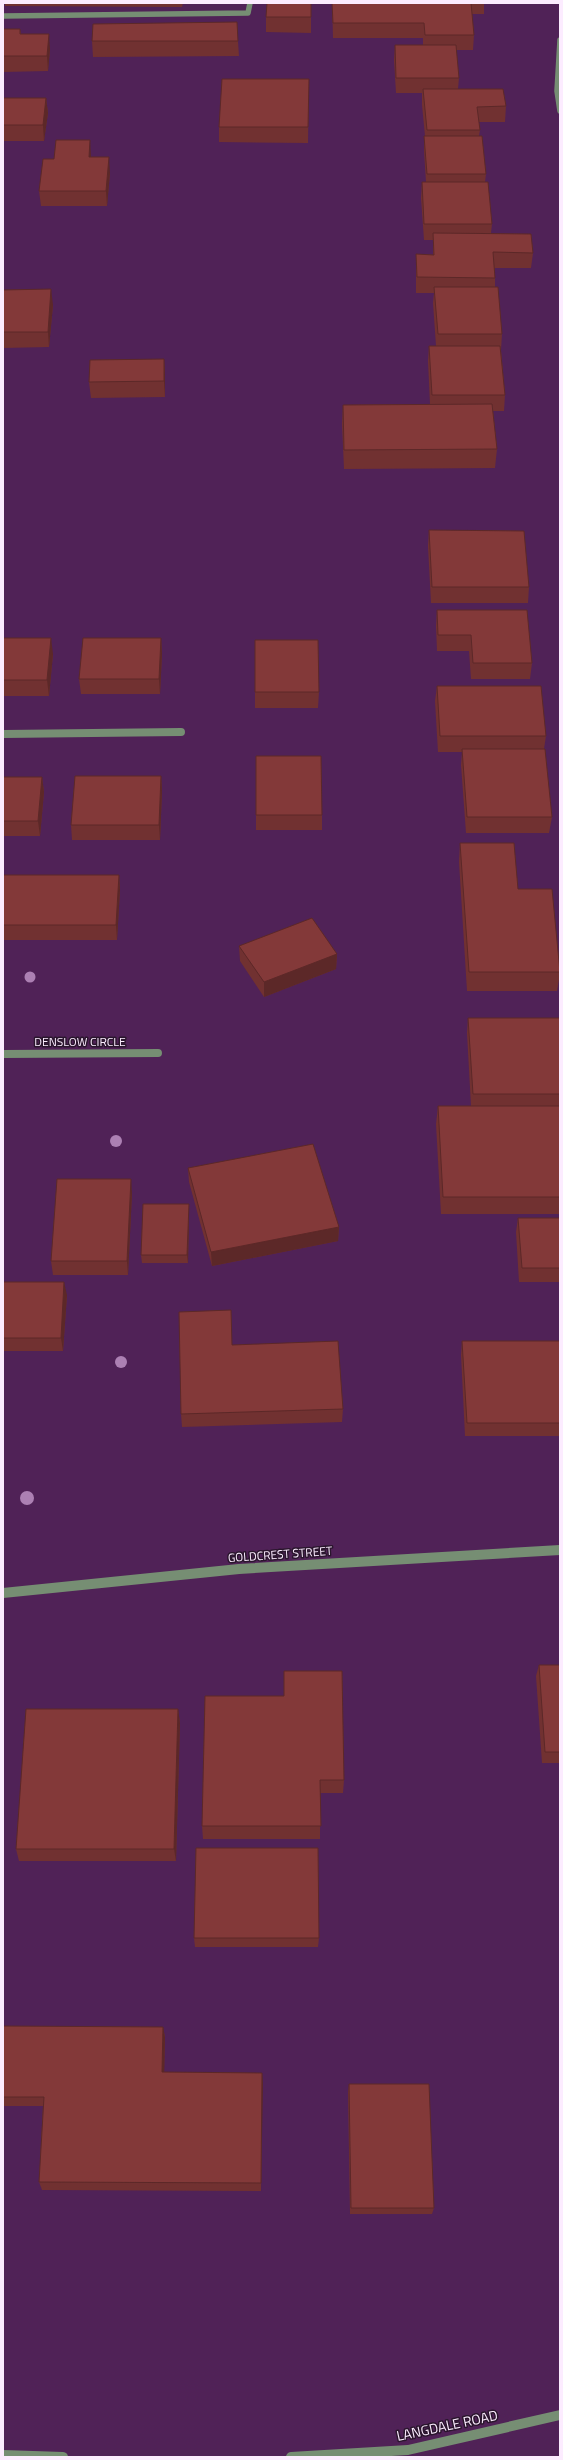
<svg xmlns="http://www.w3.org/2000/svg" width="563" height="2460" font-family="'Titillium Web',sans-serif">
  <rect width="100%" height="100%" fill="#502257"/>
  <g fill="none" stroke-linecap="round" stroke-linejoin="round">
    <!-- lane -->
    <path stroke="#768e73" stroke-width="5.5" d="M3,16L248,13L250,3"/>
    <!-- street-far2 -->
    <path stroke="#768e73" stroke-width="5.5" d="M560,40L557,91L560,111"/>
    <!-- street-far1 -->
    <path stroke="#768e73" stroke-width="8" d="M3,734L181,732
      M3,1054L158,1053"/>
    <!-- street -->
    <path stroke="#768e73" stroke-width="10" d="M3,1593L239,1569L560,1550
      M3,2455L63,2457
      M291,2457L408,2450L560,2415"/>
  </g>
  <!-- trees -->
  <g fill="#ac80b3">
    <circle cx="30" cy="977" r="5.5"/>
    <circle cx="116" cy="1141" r="6"/>
    <circle cx="121" cy="1362" r="6"/>
    <circle cx="27" cy="1498" r="7"/>
  </g>
  <!-- wall -->
  <path fill="#713131" d="M5,3H183L182,7L5,6Z
    M311,3V33L266,32V17Z
    M332,3H484V14H472L474,35L473,50H456L459,78L458,89L506,106L505,122H479L480,130L479,136L486,174L485,182L492,224L491,233L533,253L531,268H495V287L502,334L501,350L505,395L504,411H493L497,449L495,468L344,469L342,424L343,405L430,404L428,361L429,346H436L433,303L434,293H416V254L433,255V240H424L421,198L422,182H426L424,151V136H425L422,105V93H396L394,60L395,45H423V38H333Z
    M3,29H20L21,34L50,49L48,71L3,72Z
    M92,41H238L239,56L93,57Z
    M309,79L308,143L219,142V127Z
    M3,98H46L48,113L44,141H3Z
    M91,156V157L110,173L107,206H41L39,191L54,159Z
    M3,290L53,305L49,347L3,348Z
    M164,359L165,375V397L91,398L89,382Z
    M429,530L529,587L528,603H431L428,546Z
    M437,610L532,663L530,679H471L469,651H437L436,626Z
    M3,638L53,654L49,696H3Z
    M161,638L162,654L160,694H81L79,679Z
    M437,686L546,736L544,749L552,817L549,833H466L461,765L462,752H438L435,701Z
    M255,692H319L318,708H255Z
    M161,776L162,791L160,840H72L71,825Z
    M3,777H42L44,792L40,836H3Z
    M256,815H322V830H256Z
    M460,843L518,889L560,970V974L557,991H467L459,862Z
    M3,875H119L120,890L117,940H3Z
    M239,946L337,954L336,969L264,997L240,961Z
    M468,1018H560V1214H441L436,1124L438,1106H471L467,1033Z
    M188,1168L339,1227L338,1241L212,1266L189,1182Z
    M132,1193L128,1275H53L51,1261Z
    M189,1204V1213L188,1263H142L141,1255Z
    M518,1218H560V1282H519L516,1232Z
    M3,1282L67,1295L63,1351H3Z
    M462,1341H560V1436H465L461,1355Z
    M232,1345L343,1409L342,1422L182,1427L181,1414Z
    M539,1665H560V1763H542L536,1676Z
    M284,1696L344,1780L343,1793H320V1839H203L202,1826Z
    M178,1709L180,1723L176,1861H19L16,1849Z
    M194,1938H319L318,1947H195Z
    M3,2026L163,2027L165,2037L164,2072L262,2073L261,2191L42,2190L39,2182L43,2106H3Z
    M349,2084L434,2208L432,2214H350L348,2092Z"/>
  <!-- shaded-wall -->
  <path fill="#5c2828" d="M49,34L50,49L48,71L47,56Z
    M46,98L48,113L44,141L43,125Z
    M90,140L91,156L90,173L89,157Z
    M109,157L110,173L107,206L106,191Z
    M51,289L53,305L49,347L48,332Z
    M164,359L165,375V397L164,381Z
    M51,638L53,654L49,696L47,680Z
    M161,638L162,654L160,694L159,679Z
    M161,776L162,791L160,840L159,825Z
    M42,777L44,792L40,836L38,821Z
    M119,875L120,890L117,940L116,925Z
    M337,954L336,969L264,997V982Z
    M131,1179L132,1193L128,1275L127,1261Z
    M189,1204V1213L188,1263L187,1255Z
    M339,1227L338,1241L212,1266L211,1252Z
    M64,1282L67,1295L63,1351L61,1338Z
    M178,1709L180,1723L176,1861L174,1849Z
    M163,2027L165,2037L164,2082L162,2072Z
    M262,2073L263,2083L261,2191V2183Z"/>
  <!-- building -->
  <path fill="#833939" stroke="#5c2828" d="M267,3H311V17H266Z
    M332,3H471L474,35H425L424,23H333Z
    M237,22L238,41H92L93,24Z
    M3,29H20V34H49L47,56H3Z
    M395,45H456L459,78H396Z
    M222,79H309L308,127H219Z
    M423,89H503L506,106L477,107L480,130H427Z
    M3,98H46L43,125H3Z
    M424,136H482L486,174H427Z
    M56,140H90L89,157H109L106,191H39L43,159H54Z
    M422,182H488L492,224H424Z
    M433,233L531,234L533,253L493,252L495,278L417,277L416,254L434,255Z
    M434,287H498L502,334H438Z
    M51,289L48,332H3V290Z
    M429,346H500L505,395H432Z
    M164,359V381L89,382L90,360Z
    M492,404L497,449L344,450L343,405Z
    M429,530L524,531L529,587H432Z
    M437,610H527L532,663H473L471,635H438Z
    M3,638H51L47,680H3Z
    M83,638H161L159,679H79Z
    M255,640H318L319,692H255Z
    M437,686H541L546,736H440Z
    M462,749H545L552,817H467Z
    M256,756H321L322,815H256Z
    M75,776H161L159,825H71Z
    M3,777H42L38,821H3Z
    M460,843H514L518,889H552L560,972H469Z
    M3,875H119L116,925H3Z
    M312,918L337,954L264,982L239,946Z
    M468,1018H560V1094H473Z
    M438,1106H560V1197H443Z
    M313,1144L339,1227L211,1252L188,1168Z
    M57,1179H131L127,1261H51Z
    M143,1204H189L187,1255H141Z
    M518,1218H560V1268H522Z
    M3,1282H64L61,1338H3Z
    M231,1310L232,1345L338,1341L343,1409L181,1414L179,1312Z
    M462,1341H560V1423H467Z
    M539,1665H560V1752H545Z
    M284,1671H342L344,1780H320L321,1826H202L205,1696H284Z
    M26,1709H178L174,1849H16Z
    M196,1848H318L319,1938H194Z
    M3,2026L163,2027L162,2072L262,2073L261,2183L39,2182L44,2097H3Z
    M349,2084H429L434,2208H351Z"/>
  <g text-anchor="middle" dominant-baseline="central" stroke-width="3" stroke-linejoin="round" paint-order="stroke">
    <!-- street labels -->
    <g font-size="12" fill="#fcecff" stroke="#2a162d">
      <text x="80" y="1041">DENSLOW CIRCLE</text>
      <text transform="translate(280 1554) rotate(-4)">GOLDCREST STREET</text>
    </g>
    <!-- near-street labels -->
    <g font-size="14" fill="#fcecff" stroke="#2a162d">
      <text transform="translate(447 2425) rotate(-12)">LANGDALE ROAD</text>
    </g>
  </g>
  <!-- border -->
  <rect width="563" height="2460" fill="none" stroke="#fcecff" stroke-width="8"/>
</svg>
